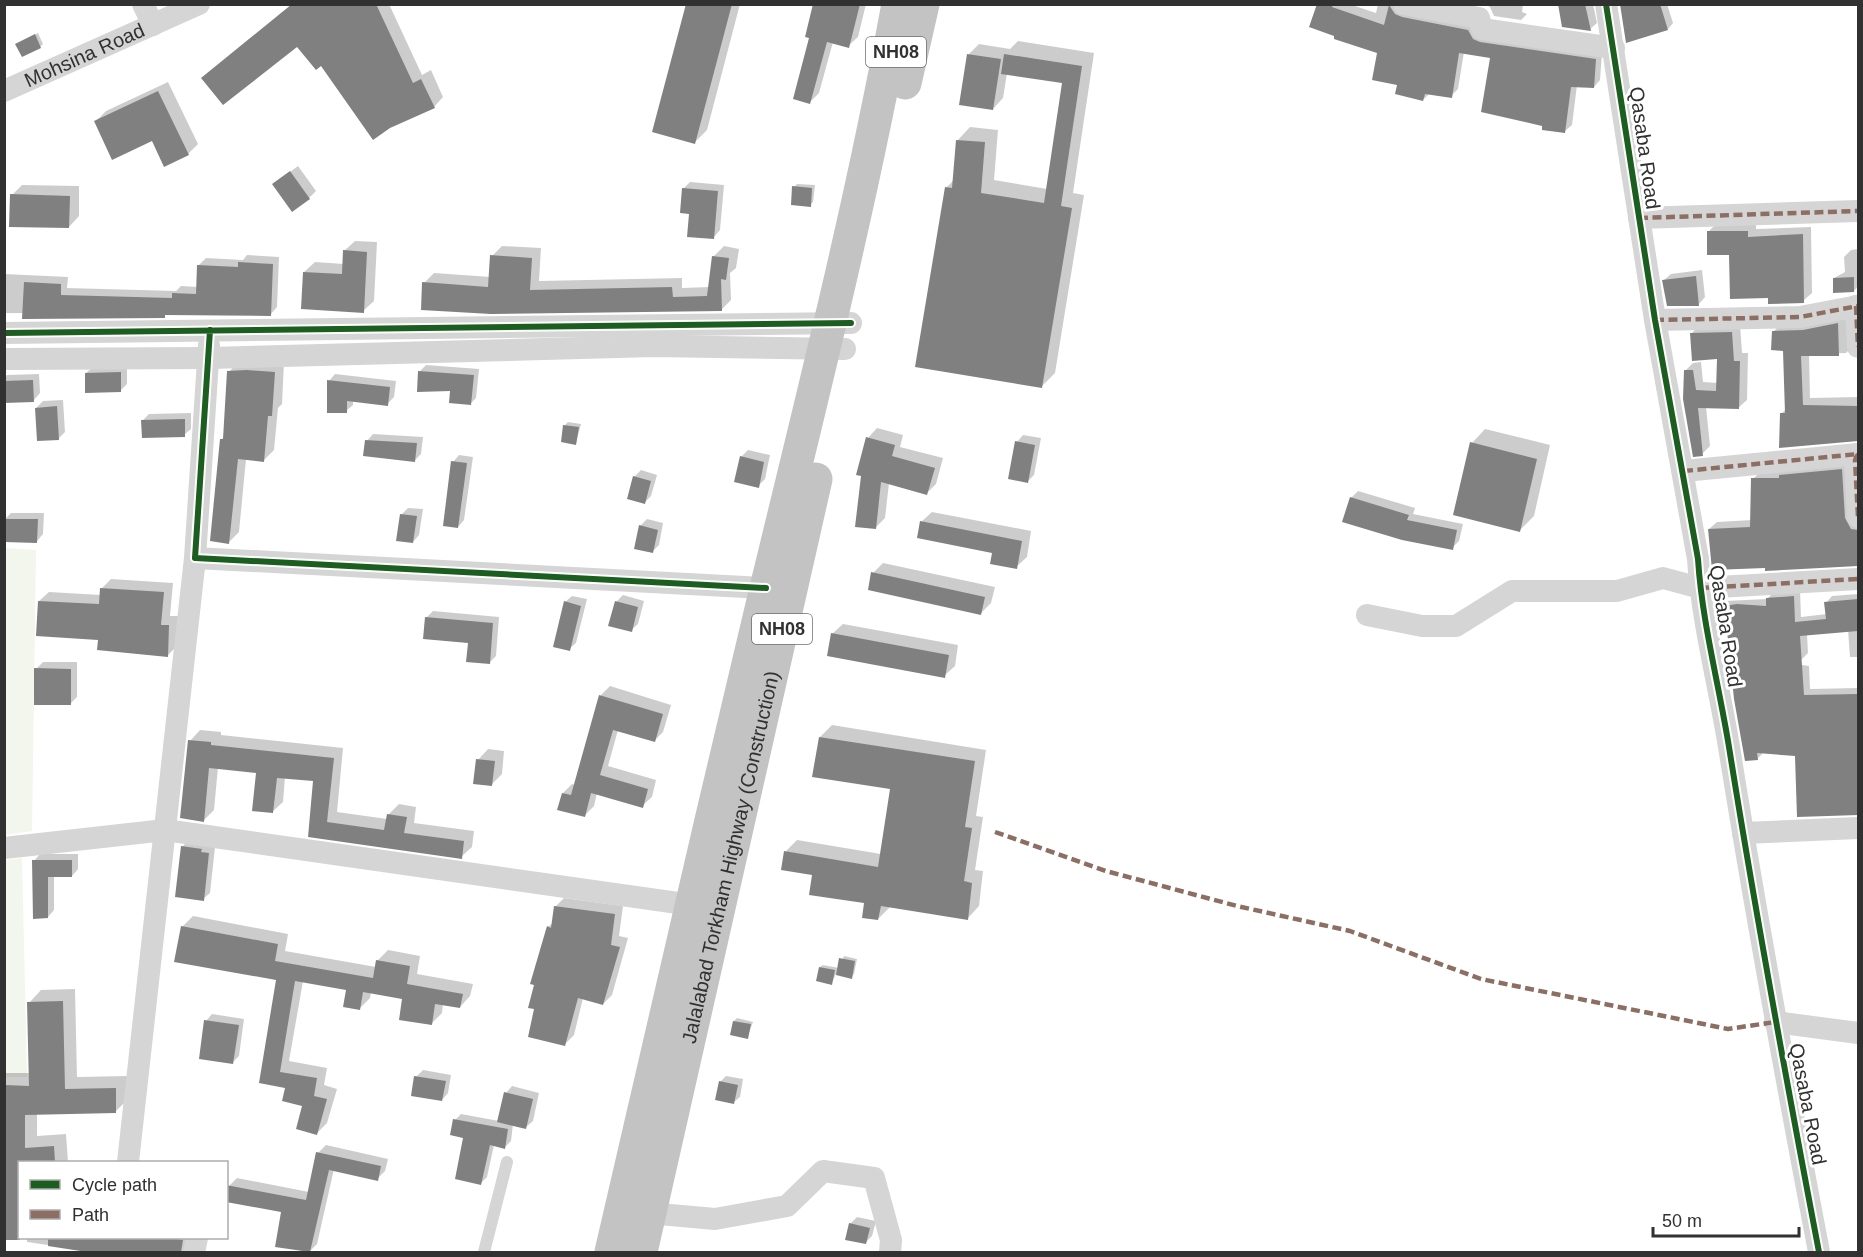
<svg xmlns="http://www.w3.org/2000/svg" width="1863" height="1257" font-family="Arial,sans-serif">
  <rect width="100%" height="100%" fill="#fff"/>
  <!-- green -->
  <path fill="#f2f6ed" d="M4,548L36,550L32,831L5,835Z
    M22,858L27,1077H5V860Z"/>
  <!-- shadow -->
  <path fill="#0003" d="M293,4H389L422,75L431,70L443,97L434,107Z
    M688,4H740L707,130L695,142Z
    M814,4H866L858,37L848,46L833,42L819,93L810,102L811,37Z
    M1318,4H1349L1376,13L1378,4H1401L1602,53L1600,80L1594,87L1577,85L1572,125L1565,131L1544,125L1492,57L1464,52L1458,89L1451,96L1430,93L1423,100L1399,84L1379,52Z
    M1484,4H1523L1522,12L1527,14L1521,20L1494,16L1490,7Z
    M1559,4H1593L1597,23L1590,29Z
    M1623,4H1667L1673,23L1668,29Z
    M38,33L43,44L40,47L17,44Z
    M1018,41L1094,53L1073,193L1084,195L1055,373L1042,386L946,188L954,180L957,141L970,127L998,130L994,180L1047,189L1064,82L1007,73L1003,98L993,109L969,54L979,44L1010,49Z
    M168,82L198,144L188,154L96,121L106,111Z
    M298,166L316,191L309,198L274,184Z
    M690,182L724,185L720,230L714,237L690,212L683,189Z
    M797,184L815,185L813,202L810,205L794,187Z
    M22,185L79,186V216L69,227L12,195Z
    M1717,223H1756V229L1811,227L1812,293L1803,301L1770,296L1708,232Z
    M355,241L377,242L374,301L363,311L304,272L315,262L344,264V251Z
    M502,246L541,248L539,281L682,278V288L710,287L714,256L724,246L739,249L736,268L730,273L731,300L721,310L424,283L434,273L491,277L492,256Z
    M1858,249V286L1854,291L1834,278L1845,272L1844,257L1851,250Z
    M247,255L279,257L277,307L270,315L4,313V274L68,277L67,288L176,291L181,286L198,287V266L206,258L243,260Z
    M1702,270L1705,297L1699,304L1664,280L1671,274Z
    M1851,315L1854,345L1846,353L1809,354L1810,398L1858,397V440L1781,414L1787,408L1784,350L1773,332L1781,324Z
    M1740,324L1742,353H1748L1747,400L1738,408L1706,407L1710,446L1702,454L1685,371L1693,363L1701,362L1703,382L1718,383L1719,358L1692,333L1700,325Z
    M239,361L284,362L282,404L278,408L274,450L264,460L246,459L239,532L229,542L221,440L225,436L229,372Z
    M426,365L479,369L476,398L470,404L420,371Z
    M127,366V384L121,390L86,373L93,367Z
    M39,374L40,393L34,400L4,401V378L7,375Z
    M335,374L396,381L394,397L387,404L353,400V405L346,411L329,381Z
    M63,400L65,432L58,439L36,408L43,401Z
    M191,413V429L184,435L142,421L149,414Z
    M568,422L581,424L576,443L565,425Z
    M877,428L903,435L900,447L943,458L936,484L927,493L889,483L885,518L875,528L868,438Z
    M1485,429L1550,445L1534,516L1520,530L1472,443Z
    M373,434L423,437L421,454L414,461L367,441Z
    M1023,435L1041,438L1034,475L1028,481L1017,442Z
    M748,450L770,455L765,479L758,486L741,457Z
    M459,455L473,457L464,520L458,527L453,462Z
    M1849,462L1858,519V564L1766,569V566L1709,529L1717,522L1752,520L1753,479L1761,471Z
    M641,470L657,475L651,496L645,502L634,477Z
    M1358,491L1415,508L1413,514L1463,524L1459,541L1452,548L1351,498Z
    M408,508L423,509L419,535L413,542L401,515Z
    M932,512L1031,531L1027,557L1016,567L994,552L921,522Z
    M11,513H44L43,534L37,541L5,519Z
    M647,519L663,523L659,545L652,552L640,526Z
    M883,563L995,587L991,603L981,613L873,573Z
    M111,579L173,583L170,616H178L177,646L167,656L99,638L39,601L49,592L101,595L102,588Z
    M1800,590L1801,617L1827,614L1826,603L1832,596L1858,594V657H1850L1848,630L1807,634L1808,653L1801,660L1783,662L1809,666L1810,689L1858,688V813L1797,755L1764,752L1757,759L1728,629L1719,608L1725,601L1767,599L1774,592Z
    M623,595L644,601L638,624L631,630L616,602Z
    M572,596L587,599L576,643L569,649L565,602Z
    M433,611L499,617L496,656L489,663L470,642L426,618Z
    M843,624L958,645L955,666L944,676L832,634Z
    M43,662H77V697L70,704L36,669Z
    M610,686L671,705L663,732L654,741L618,730L608,766L656,780L652,797L642,806L597,793L594,806L585,815L563,793L572,784L576,785L601,695Z
    M832,725L986,750L976,816L983,817L975,870L983,871L979,906L968,918L890,907L878,919L865,902L813,874L786,851L797,840L881,854L891,788L820,737Z
    M200,730L221,732V735L343,748L337,812L387,819L388,815L399,804L416,807L414,823L474,831L472,847L461,857L310,835L315,780L285,777L283,802L272,812L258,771L218,767L214,810L204,820L190,741Z
    M488,749L504,751L502,774L492,784L478,760Z
    M189,840L215,847L210,893L203,899L182,847Z
    M40,854H78V869L72,876H54V910L48,917L34,861Z
    M564,898L623,906L619,936L628,938L612,995L603,1004L583,998L574,1035L565,1044L536,1008V984L548,927L554,922L556,906Z
    M193,916L288,934L285,951L376,967L377,961L388,950L420,956L417,974L473,984L470,996L460,1007L443,1004L442,1013L431,1024L404,997L371,992L370,998L360,1008L347,988L303,981L289,1061L327,1068L324,1085L337,1089L327,1123L317,1133L304,1105L287,1086L261,1082L278,979L182,927Z
    M844,956L857,959L854,974L851,977L836,974L831,984L820,967L823,965L839,968Z
    M75,989L77,1077L128,1076V1099L115,1112L37,1114V1136L66,1134L68,1162H20V1238H195V1252H97L27,1242V1239H4V1073H30L29,1003L41,990Z
    M212,1014L244,1019L239,1056L232,1063L206,1021Z
    M737,1018L753,1022L747,1038L734,1021Z
    M423,1070L451,1075L448,1093L442,1100L416,1077Z
    M726,1076L743,1079L740,1097L734,1102L720,1082Z
    M512,1086L539,1093L533,1121L526,1127L513,1124L511,1141L505,1147L494,1145L487,1177L481,1183L465,1137L455,1120L461,1114L499,1121L506,1093Z
    M326,1145L388,1159L385,1171L377,1179L334,1169L317,1244L309,1252L277,1246L283,1211L229,1186L237,1178L309,1192L318,1153Z
    M857,1217L876,1221L872,1236L866,1242L850,1224Z"/>
  <!-- building -->
  <path fill="#808080" d="M292,4H376L413,83L421,79L435,108L390,128L373,140L321,66L316,70L297,47L223,105L201,78Z
    M686,4H732L695,144L652,132Z
    M813,4H860L849,48L827,42L810,104L793,99L809,38L805,37Z
    M1317,4H1333L1332,7L1384,25L1389,5L1395,14L1402,17L1468,30L1473,39L1480,42L1596,59L1594,88L1571,87L1565,133L1542,130V126L1481,112L1490,58L1459,53L1452,98L1425,94L1423,101L1395,94L1397,85L1372,80L1377,53L1334,39V36L1309,27Z
    M1558,4H1585L1591,31L1562,27Z
    M1620,4H1660L1668,30L1626,43Z
    M35,34L41,48L22,57L15,44Z
    M967,54L1001,59L993,110L959,105Z
    M1004,54L1082,66L1061,206L1072,208L1042,388L915,367L945,187L952,188L956,140L985,142L981,193L1044,203L1062,83L1001,74Z
    M158,91L189,155L164,167L152,141L112,160L94,121Z
    M290,171L310,199L292,212L272,184Z
    M792,186L812,188L811,207L791,205Z
    M682,188L718,191L714,239L687,237L689,214L680,213Z
    M10,194L70,196L69,228L9,227Z
    M1707,231H1748V237L1803,234L1804,303L1768,304V298L1730,299L1729,255H1707Z
    M343,250L367,252L364,313L301,309L303,272L342,274Z
    M490,255L532,258L530,290L672,287L673,297L707,296L712,256L729,258L726,280L721,279L722,311L491,314L421,310L422,282L488,287Z
    M238,262L273,264L271,316L165,315V318L22,319L24,282L61,284V295L172,298V293L196,294L197,265L238,267Z
    M1696,276L1699,306H1667L1662,280Z
    M1854,277V292L1833,293V278Z
    M1838,323L1839,356H1801L1803,405L1858,406V441L1779,448L1780,413H1785L1783,351L1771,350L1772,331L1803,330Z
    M1732,332L1734,361H1740L1739,409L1698,408L1703,456L1693,457L1683,399L1684,370H1693L1696,390L1716,391L1717,359L1692,361L1690,333Z
    M247,370L275,372L272,416H268L264,462L238,459L229,544L210,541L220,439H223L227,371Z
    M418,371L474,375L471,405L449,403L450,391L417,392Z
    M121,372V392L85,393V373Z
    M33,380L34,402L4,403V381Z
    M327,380L390,387L388,406L347,401V413H327Z
    M57,406L59,440L37,441L35,408Z
    M185,419V437L142,438L141,420Z
    M563,425L579,427L576,445L561,442Z
    M866,437L895,445L892,456L935,468L927,495L881,482L876,529L855,527L861,476L856,475Z
    M365,440L417,443L415,462L363,456Z
    M1015,441L1035,445L1028,483L1008,479Z
    M1470,442L1537,459L1520,532L1453,515Z
    M740,456L764,462L759,488L734,482Z
    M451,461L467,463L458,528L443,526Z
    M1842,469L1845,518L1851,529L1858,530V566L1765,571V568L1712,570L1708,529L1750,527L1751,478H1779V475Z
    M633,476L651,481L645,504L627,499Z
    M1350,497L1409,515L1407,520L1457,530L1453,550L1402,540L1342,522Z
    M400,514L417,516L413,543L396,541Z
    M4,519H38L37,543L4,542Z
    M920,521L1022,541L1017,569L990,564L992,553L917,538Z
    M639,525L658,530L653,553L634,549Z
    M871,572L985,597L981,615L868,590Z
    M100,588L164,592L161,625H169L168,657L97,650L98,640L36,636L38,601L99,604Z
    M1794,596L1795,622L1826,619L1824,602L1858,599V631L1800,636L1804,695L1858,694V815L1797,817L1795,756L1757,753L1758,760L1745,761L1734,699L1727,631L1721,632L1717,607L1737,604L1766,606V598Z
    M564,601L581,606L570,651L553,647Z
    M615,601L638,607L632,632L608,626Z
    M425,617L493,623L490,664L466,662L468,643L423,639Z
    M831,633L949,655L945,678L827,656Z
    M34,668L71,669V705H34Z
    M599,695L663,714L655,742L613,730L600,775L648,789L643,808L591,793L585,817L557,810L562,793L571,795Z
    M819,737L975,761L965,827L972,828L964,881L972,883L968,920L881,906L878,920L862,918L864,903L809,895L812,875L781,870L784,851L878,867L890,789L812,777Z
    M188,740L211,742V745L334,758L327,822L384,830L387,814L407,817L404,833L464,841L462,859L308,837L313,781L277,778L273,813L252,811L256,773L209,768L204,822L180,818Z
    M476,759L495,761L492,786L473,784Z
    M181,846L202,849L201,852L209,853L204,901L175,897Z
    M32,860H72V877H48V918L33,919Z
    M554,906L615,914L611,945L620,947L603,1005L578,998L565,1046L528,1037L534,1009L528,1008L534,985L530,984L547,926L551,928Z
    M181,926L278,944L275,961L373,978L376,960L410,966L407,984L463,994L460,1008L435,1004L432,1025L399,1020L402,999L363,992L360,1010L343,1007L346,990L295,981L280,1072L317,1078L314,1096L327,1099L317,1135L296,1129L302,1106L282,1101L285,1088L259,1083L276,980L174,962Z
    M839,958L855,961L852,979L836,975Z
    M819,967L835,970L832,985L816,981Z
    M63,1001L65,1089L116,1088V1113L25,1115V1148L54,1146L55,1162H20V1240H4V1085L29,1086L27,1002Z
    M204,1020L239,1025L233,1064L199,1059Z
    M733,1021L751,1024L748,1039L730,1035Z
    M414,1076L446,1081L442,1101L411,1096Z
    M719,1081L738,1085L734,1104L715,1100Z
    M504,1092L533,1099L526,1129L497,1122Z
    M453,1119L508,1129L505,1149L490,1145L481,1185L455,1179L463,1138L450,1135Z
    M316,1152L381,1166L378,1181L329,1170L310,1252L275,1247L281,1212L226,1202V1185L306,1200Z
    M849,1223L870,1228L866,1244L845,1240Z
    M48,1238H168L183,1240L181,1252H87L48,1246Z"/>
  <g fill="none" stroke-linecap="round" stroke-linejoin="round">
    <!-- lane -->
    <path stroke="#d5d5d5" stroke-width="12" d="M484,1252L507,1162"/>
    <!-- street -->
    <g stroke="#d5d5d5" stroke-width="22">
      <path d="M143,4L153,25"/>
      <path d="M1404,4L1479,18L1482,29L1614,48"/>
      <path d="M1606,4L1655,320L1698,559C1702,622 1719,685 1729,747C1756,916 1787,1084 1819,1252"/>
      <path id="s1" d="M4,91L199,4"/>
      <path d="M1639,218L1858,211"/>
      <path d="M1856,306L1858,347"/>
      <path d="M1655,320L1800,317L1858,306"/>
      <path d="M4,333L851,323"/>
      <path d="M209,345L195,558L766,588"/>
      <path d="M4,359L209,358L654,346L845,349"/>
      <path d="M1858,454L1855,460L1858,517"/>
      <path d="M1684,471L1858,454"/>
      <path d="M1367,615L1422,626H1456L1512,591H1617L1663,578L1700,588L1858,579"/>
      <path d="M1743,833L1858,828"/>
      <path d="M4,848L165,830L692,905"/>
      <path d="M1775,1022L1858,1033"/>
      <path d="M128,1162L195,558"/>
      <path d="M637,1212L715,1219L787,1206L823,1171L874,1178L891,1240L890,1252"/>
      <path d="M194,1252L197,1238"/>
    </g>
    <!-- highway -->
    <g stroke="#c3c3c3" stroke-width="33">
      <path d="M905,83L923,4"/>
      <path d="M611,1252C662,1031 713,809 766,588C813,394 862,201 898,4"/>
      <path id="s2" d="M641,1252L816,479"/>
    </g>
    <!-- quiet -->
    <path stroke="#8d6e63" stroke-width="4.5" stroke-dasharray="9 4.5" stroke-linecap="butt" d="M1639,218L1858,211
      M1856,306L1858,347
      M1655,320L1800,317L1858,306
      M1858,454L1855,460L1858,517
      M1684,471L1858,454
      M1700,588L1858,579
      M995,832L1106,871L1237,906L1350,931L1481,979L1728,1029L1775,1022"/>
    <!-- cycleway casing -->
    <g stroke="#fff" stroke-width="10">
      <path id="cycleway" d="M1606,4L1655,320L1698,559C1702,622 1719,685 1729,747C1756,916 1787,1084 1819,1252
        M210,330L195,558L766,588
        M4,333L851,323"/>
    </g>
    <!-- cycleway -->
    <use href="#cycleway" stroke="#1b5e20" stroke-width="6"/>
  </g>
  <g text-anchor="middle" dominant-baseline="central" stroke-width="6" stroke-linejoin="round" paint-order="stroke">
    <!-- shield labels -->
    <g fill="#fff" stroke="#6f6f6f" stroke-width="1.5">
      <rect x="866" y="37" width="60" height="30" rx="4.5"/>
      <rect x="752" y="614" width="60" height="30" rx="4.5"/>
    </g>
    <g font-size="18" font-weight="bold" fill="#313131">
      <text x="896" y="52">NH08</text>
      <text x="782" y="629">NH08</text>
    </g>
    <!-- street labels -->
    <g font-size="20" fill="#313131" stroke="#fff">
      <text stroke="none"><textPath href="#s1" startOffset="88">Mohsina Road</textPath></text>
      <text transform="translate(1645 148) rotate(82)">Qasaba Road</text>
      <text transform="translate(1726 626) rotate(81)">Qasaba Road</text>
      <text stroke="none"><textPath href="#s2" startOffset="405">Jalalabad Torkham Highway (Construction)</textPath></text>
      <text transform="translate(1808 1104) rotate(79)">Qasaba Road</text>
    </g>
  </g>
  <!-- border -->
  <rect width="1863" height="1257" fill="none" stroke="#313131" stroke-width="12"/>
  <!-- legend -->
  <rect x="18" y="1161" width="210" height="78" fill="#ffffff" stroke="#adadad" stroke-width="1.5"/>
  <rect x="30" y="1180" width="30" height="9" fill="#1b5e20" stroke="#adadad" stroke-width="1.5"/>
  <text x="72" y="1191" font-size="18" fill="#313131">Cycle path</text>
  <rect x="30" y="1210" width="30" height="9" fill="#8d6e63" stroke="#adadad" stroke-width="1.5"/>
  <text x="72" y="1221" font-size="18" fill="#313131">Path</text>
  <!-- scale -->
  <path d="M1653 1227v9h146v-9" fill="none" stroke="#313131" stroke-width="3"/>
  <text x="1662" y="1227" font-size="18" fill="#313131" stroke="#ffffff" stroke-width="4.5" paint-order="stroke">50 m</text>
</svg>
